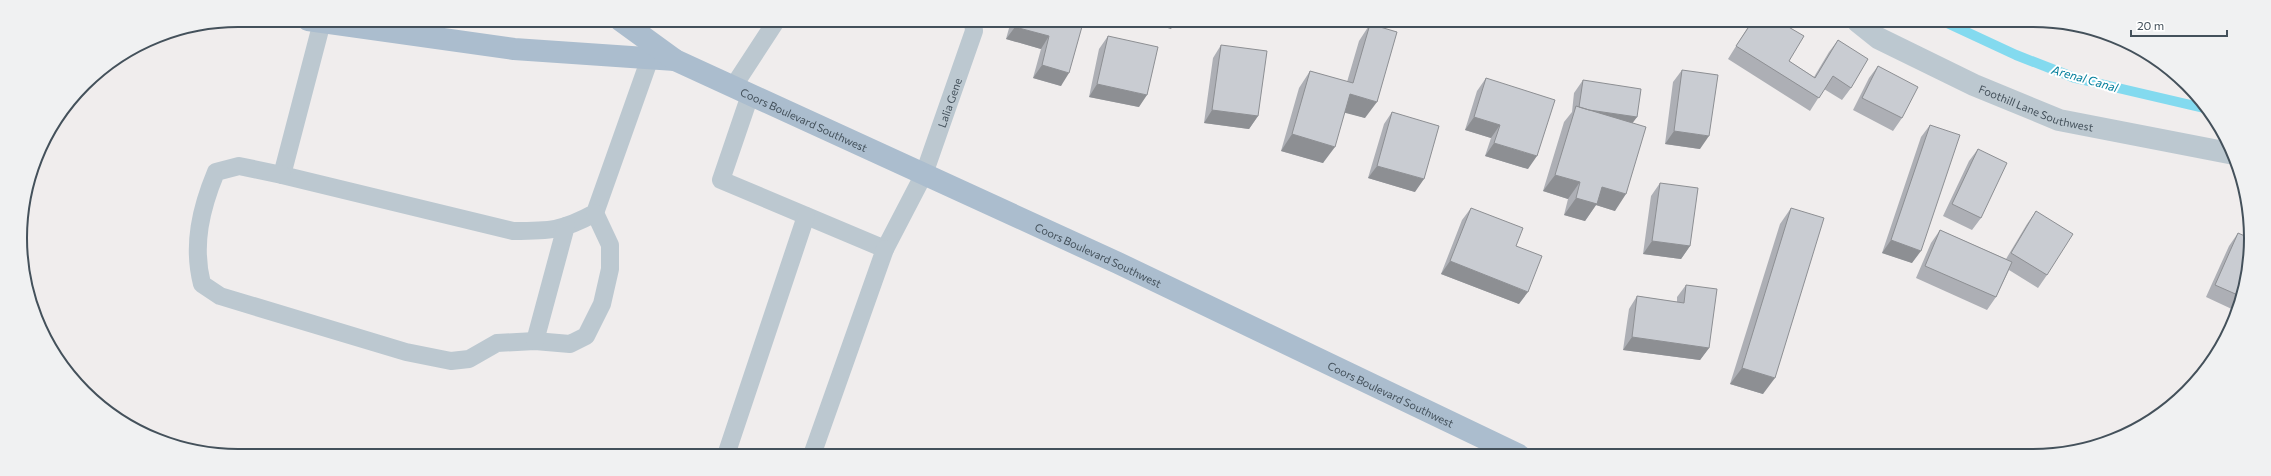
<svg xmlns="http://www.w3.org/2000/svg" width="2271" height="476" font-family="Commissioner,sans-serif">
  <rect width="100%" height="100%" fill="#f0eded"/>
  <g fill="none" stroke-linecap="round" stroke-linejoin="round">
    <!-- stream -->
    <path stroke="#83daef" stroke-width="10" d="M1945,22L2016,55L2075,78L2208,109"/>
    <!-- service -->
    <g stroke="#bcc8d0" stroke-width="18">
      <path d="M322,22L282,175L513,231C550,231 562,231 595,213L650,58"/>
      <path d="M733,87L776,21"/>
      <path id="s1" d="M750,95L721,180L885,249L924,174L974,31L973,21"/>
      <path d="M282,175L239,166L216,172C201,208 192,245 202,284L220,296L406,352L451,361L469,359L497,343L535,341L570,344L586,336L602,304L610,269V245L595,213"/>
      <path d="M535,341L566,226"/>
      <path d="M726,455L806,216"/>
      <path d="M812,455L885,249"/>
    </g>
    <!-- minor -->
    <path stroke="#bcc8d0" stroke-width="22" id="s2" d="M1858,22L1878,38L1974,85L2059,120L2229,153"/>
    <!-- primary -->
    <g stroke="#abbdce" stroke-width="22">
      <path d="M308,20L514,49L675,60"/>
      <path id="s3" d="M620,20L675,60L1118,263L1519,455"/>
    </g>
  </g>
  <!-- wall -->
  <path fill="#adafb5" d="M1011,21H1076L1061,86L1033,78L1041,49L1006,39Z
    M1751,22H1780L1789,61L1814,77L1829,52L1838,40L1851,88L1842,100L1824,89L1810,111L1728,59Z
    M1370,24L1365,118L1345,112L1323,163L1281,151L1299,88L1310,71L1347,82L1359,41Z
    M1108,36L1139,107L1089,97L1099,49Z
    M1221,45L1258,116L1249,129L1204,123L1213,58Z
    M1878,66L1902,118L1893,131L1853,110L1869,78Z
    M1682,70L1700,149L1665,144L1673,82Z
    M1486,78L1528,169L1485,156L1491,138L1465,130L1477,91Z
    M1583,80L1637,117L1632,123L1615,211L1596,205L1585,221L1564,215L1568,199L1543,191L1564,122L1572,112L1574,93Z
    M1392,112L1415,192L1368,178L1384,124Z
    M1930,125L1912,263L1882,253L1921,137Z
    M1978,149L1981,218L1972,230L1943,216L1969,161Z
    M1660,183L1690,246L1681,259L1643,254L1651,196Z
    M1471,208L1516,246L1519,304L1441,274L1462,220Z
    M1791,208L1763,394L1730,384L1780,224Z
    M2036,211L2047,275L2038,288L2009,270L1996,297L1987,310L1916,278L1931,243L1940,230L2006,259L2027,224Z
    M2238,233L2249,266L2236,311L2206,297L2229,246Z
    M1686,285L1709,348L1700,360L1623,350L1629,309L1637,296L1677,302V297Z"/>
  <!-- shaded-wall -->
  <path fill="#8d8f93" d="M1152,21H1176L1171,29L1151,23Z
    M1561,21H1596L1593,26Z
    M1015,27L1049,36L1041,49L1006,39Z
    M1042,65L1069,73L1061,86L1033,78Z
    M1097,84L1147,95L1139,107L1089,97Z
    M1350,94L1377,102L1365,118L1338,111Z
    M1579,109L1637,117L1628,129Z
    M1212,110L1258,116L1249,129L1204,123Z
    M1474,117L1500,125L1491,138L1465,130Z
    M1674,131L1709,136L1700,149L1665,144Z
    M1292,134L1335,147L1323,163L1281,151Z
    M1494,143L1537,156L1528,169L1485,156Z
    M1377,166L1424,179L1415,192L1368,178Z
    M1555,175L1580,182L1568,199L1543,191Z
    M1602,187L1626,194L1615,211L1596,205L1585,221L1564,215L1576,198Z
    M1891,240L1921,251L1912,263L1882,253Z
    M1652,241L1690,246L1681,259L1643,254Z
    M1450,261L1528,292L1519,304L1441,274Z
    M1632,337L1709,348L1700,360L1623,350Z
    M1742,368L1775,378L1763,394L1730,384Z"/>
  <!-- building -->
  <path fill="#c9ccd2" stroke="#8d8f93" d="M1017,21H1076L1083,23L1069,73L1042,65L1049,36L1015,27Z
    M1752,22H1780L1804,36L1789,61L1815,78L1838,40L1868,59L1851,88L1833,76L1819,98L1736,46Z
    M1370,24L1397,32L1377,102L1350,94L1335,147L1292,134L1310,71L1353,83Z
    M1108,36L1158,47L1147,95L1097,84Z
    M1221,45L1267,51L1258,116L1212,110Z
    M1878,66L1918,87L1902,118L1862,98Z
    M1682,70L1718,75L1709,136L1674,131Z
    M1486,78L1555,100L1537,156L1494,143L1500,125L1474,117Z
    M1583,80L1641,89L1637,117L1589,110L1579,107Z
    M1576,106L1646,127L1626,194L1602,187L1597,204L1576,198L1580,182L1555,175Z
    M1392,112L1439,126L1424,179L1377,166Z
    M1930,125L1960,135L1921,251L1891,240Z
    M1978,149L2007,163L1981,218L1952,204Z
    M1660,183L1698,188L1690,246L1652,241Z
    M1471,208L1523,228L1516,246L1542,256L1528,292L1450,261Z
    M1791,208L1824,218L1775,378L1742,368Z
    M2036,211L2073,234L2047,275L2011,253Z
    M1940,230L2012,262L1996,297L1925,266Z
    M2238,233L2247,237L2249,266L2240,296L2215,285Z
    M1686,285L1717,289L1709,348L1632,337L1637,296L1684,303Z"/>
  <g text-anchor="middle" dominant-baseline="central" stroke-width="4" stroke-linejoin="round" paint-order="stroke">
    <!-- street labels -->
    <g font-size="11" fill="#44515b" stroke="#fff">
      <text stroke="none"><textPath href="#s1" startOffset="428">Lalia Gene</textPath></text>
      <text stroke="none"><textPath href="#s2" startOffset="199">Foothill Lane Southwest</textPath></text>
      <text stroke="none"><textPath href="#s3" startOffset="210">Coors Boulevard Southwest</textPath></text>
      <text stroke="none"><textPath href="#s3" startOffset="534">Coors Boulevard Southwest</textPath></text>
      <text stroke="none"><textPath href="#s3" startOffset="858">Coors Boulevard Southwest</textPath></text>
    </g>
    <!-- water labels -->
    <g font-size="12" font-style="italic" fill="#07809d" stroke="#fff">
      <text transform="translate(2085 78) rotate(16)">Arenal Canal</text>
    </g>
  </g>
  <!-- crop -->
  <path d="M0 0H2271V476H0ZM238 27H2033A211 211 0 0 1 2244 238V238A211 211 0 0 1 2033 449H238A211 211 0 0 1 27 238V238A211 211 0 0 1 238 27Z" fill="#f0f1f2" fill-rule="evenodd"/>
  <path fill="none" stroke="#44515b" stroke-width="2" d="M238 27H2033A211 211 0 0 1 2244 238V238A211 211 0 0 1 2033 449H238A211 211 0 0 1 27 238V238A211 211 0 0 1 238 27Z"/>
  <!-- scale -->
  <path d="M2131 30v6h96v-6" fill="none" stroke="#44515b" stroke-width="2"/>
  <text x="2137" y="30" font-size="12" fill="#44515b" stroke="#ffffff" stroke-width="3" paint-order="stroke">20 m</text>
</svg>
